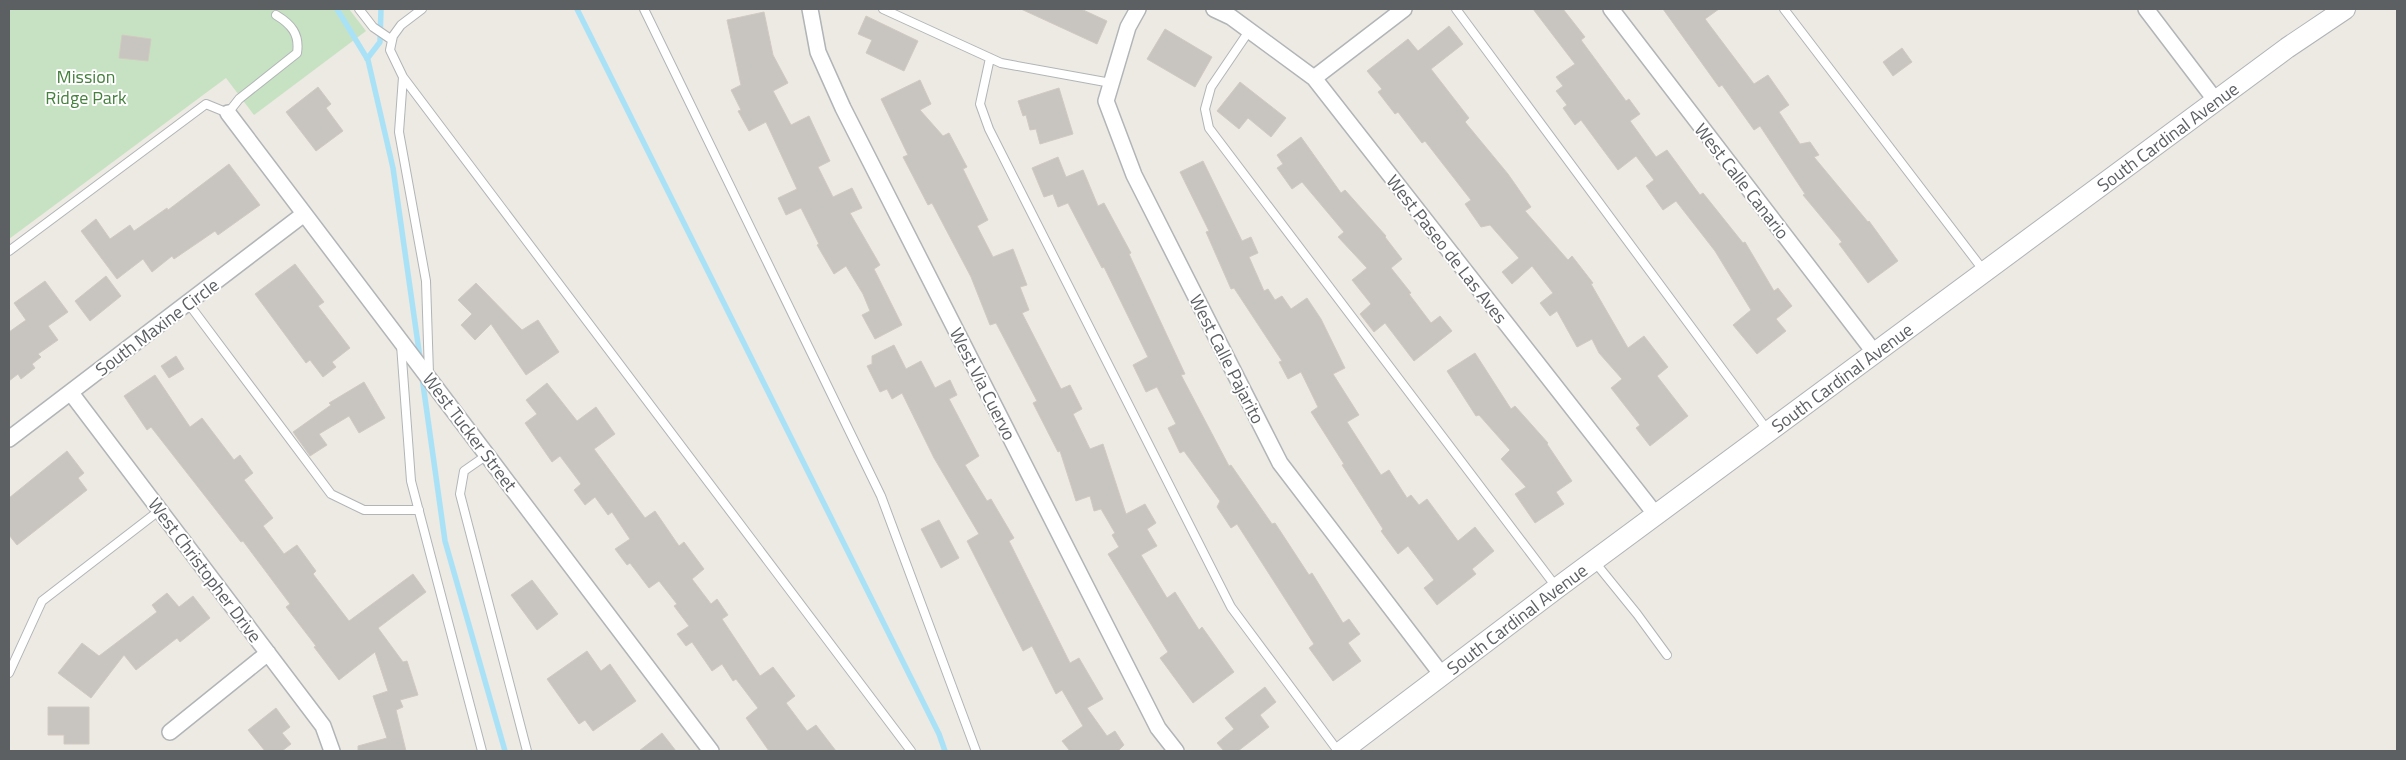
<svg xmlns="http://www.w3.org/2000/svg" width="2406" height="760" font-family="'Titillium Web',sans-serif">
  <rect width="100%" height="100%" fill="#ede9e3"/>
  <!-- green -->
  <path fill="#c7e2c2" d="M9,9H349L366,31L254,115L226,78L9,239Z"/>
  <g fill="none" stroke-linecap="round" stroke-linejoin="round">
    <!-- stream -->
    <path stroke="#a9e2f7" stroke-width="5.5" d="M337,9L368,60L393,168L420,358
      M577,9L939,734L945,751
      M367,59L380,42L381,9
      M422,377L445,541L505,751"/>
  </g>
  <!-- building -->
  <path fill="#c8c4c0" stroke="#d1cac2" d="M1021,9H1081L1107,21L1097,44Z
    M1533,9H1563L1585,37L1581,40L1626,101L1629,99L1640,114L1630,121L1656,157L1667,150L1700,195L1703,193L1743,243L1745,242L1774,291L1778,288L1792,306L1776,319L1786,331L1757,354L1733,325L1751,310L1715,251L1676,201L1663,210L1646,186L1654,180L1636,156L1618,170L1581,120L1575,125L1563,108L1567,105L1556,91L1563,86L1556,77L1575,64Z
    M1663,9H1719L1705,19L1754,84L1768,75L1789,105L1779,112L1800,144L1810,142L1819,155L1814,157L1868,222L1869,221L1898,261L1868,283L1839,244L1842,242L1803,195L1805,194L1760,126L1754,130L1722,85L1719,87Z
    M764,12L773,55L788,83L773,91L791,125L809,116L830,161L818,167L833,197L852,188L862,208L850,213L880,265L874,269L902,325L875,339L862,315L870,311L863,294L846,266L834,274L817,245L819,244L801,208L786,215L778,198L797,189L766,122L749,131L738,111L741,110L731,90L741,85L727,20Z
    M866,16L918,41L904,71L866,53L872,40L858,34Z
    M1449,26L1463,44L1431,69L1469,118L1465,122L1508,174L1531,207L1525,211L1568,260L1572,256L1593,283L1591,284L1628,348L1644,336L1668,367L1657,376L1688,416L1650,446L1636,428L1640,425L1611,388L1622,379L1599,353L1592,339L1577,347L1557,311L1550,316L1540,303L1553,293L1532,266L1512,284L1502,272L1519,258L1490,225L1481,227L1465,204L1471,200L1425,141L1422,143L1398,112L1395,114L1378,92L1382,89L1367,71L1408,39L1418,51Z
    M1165,29L1212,57L1195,87L1147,59Z
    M122,35L151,39L148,61L119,58Z
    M1902,48L1912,62L1893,76L1883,62Z
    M920,80L931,104L920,110L943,136L949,133L967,167L963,169L988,220L977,226L993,257L1013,249L1027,285L1020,287L1029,310L1022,313L1061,389L1070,385L1082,409L1073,414L1090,449L1103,444L1126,514L1145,504L1156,523L1147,529L1157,546L1141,555L1167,598L1175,592L1199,630L1202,627L1234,672L1193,703L1160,658L1168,652L1108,554L1119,547L1112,535L1115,533L1101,509L1094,511L1090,496L1076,501L1060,451L1058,452L1033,403L1037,401L996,323L990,325L971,277L932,203L928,205L903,157L908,155L881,99Z
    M1240,82L1286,118L1271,137L1248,118L1239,129L1217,111Z
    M318,87L331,104L326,108L343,131L316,151L286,112Z
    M1059,88L1073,134L1040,144L1036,129L1030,130L1026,115L1023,116L1018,101Z
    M1301,137L1341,193L1345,190L1386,236L1385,237L1402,259L1391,268L1411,293L1409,294L1431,323L1440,316L1452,331L1414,361L1385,323L1374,332L1360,314L1371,304L1352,280L1367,268L1338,237L1344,232L1302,182L1292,189L1277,168L1283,164L1277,155Z
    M1058,157L1066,177L1083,170L1098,206L1104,203L1131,253L1129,254L1185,374L1181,375L1229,466L1231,465L1272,524L1275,523L1309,575L1312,573L1343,623L1349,619L1360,634L1348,643L1361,661L1333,681L1309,648L1314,644L1237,524L1231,528L1217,507L1220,501L1184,451L1180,453L1168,428L1176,424L1157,387L1146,392L1133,365L1148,357L1104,267L1102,268L1068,203L1058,207L1053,194L1044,197L1032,168Z
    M1203,161L1242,241L1251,237L1258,253L1249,257L1264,291L1268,289L1275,300L1282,296L1291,309L1307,298L1321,319L1345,368L1333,374L1359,415L1347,422L1381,475L1389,470L1407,498L1411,495L1419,505L1427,499L1458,541L1475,527L1494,551L1472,569L1476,574L1437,605L1424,588L1434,580L1408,546L1398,554L1381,531L1383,529L1342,465L1344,464L1311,412L1318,407L1301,372L1288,379L1279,362L1282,361L1234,288L1231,289L1206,232L1209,231L1180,172Z
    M229,164L260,205L218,235L215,231L174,259L172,256L152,272L143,259L117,279L81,231L96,219L110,239L130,225L134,231L167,208L168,210Z
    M295,264L324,302L318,306L350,348L332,362L336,367L323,377L310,360L306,363L255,294Z
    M106,276L121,296L90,321L75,301Z
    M45,281L68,312L48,326L58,340L38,354L41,357L32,364L35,368L21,379L18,374L9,381V332L26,320L14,303Z
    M476,283L522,330L538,320L559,352L526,375L491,324L475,340L461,325L472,314L458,300Z
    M894,345L906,369L921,361L935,388L950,380L957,395L949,399L979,456L965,465L987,501L991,499L1014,538L1009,541L1070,663L1079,658L1103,699L1087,708L1107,736L1115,731L1124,745L1118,751H1070L1062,741L1083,726L1062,690L1056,694L1032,646L1023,651L967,541L979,534L934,458L902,393L892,399L887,389L880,392L867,366L872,364V356Z
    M1475,353L1511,409L1515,406L1548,443L1547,444L1572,481L1556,492L1564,504L1535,523L1515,494L1526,487L1501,459L1510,450L1479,415L1476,416L1447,371Z
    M176,356L184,369L169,378L161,366Z
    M155,375L190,427L202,418L234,460L240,455L253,473L244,480L273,518L263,526L284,554L297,545L316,571L313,574L349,621L413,574L426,592L378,628L403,662L407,661L418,695L400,700L403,707L396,710L406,751H358V746L387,738L373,696L388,691L375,652L339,680L314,647L316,646L286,607L290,604L243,541L241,542L151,427L147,430L124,396Z
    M364,382L385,418L359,433L349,416L319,434L327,445L310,456L293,432L331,405L329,403Z
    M547,383L577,421L596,407L615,434L594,449L645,518L655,511L679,546L684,542L704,569L692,579L711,604L717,599L728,615L722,619L760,676L773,667L795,696L786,703L807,731L816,725L836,751H769L746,718L758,708L736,679L733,681L722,664L712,671L692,642L686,646L677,634L689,626L674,606L677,604L659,581L649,588L630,563L627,565L615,549L630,539L612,512L608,515L595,497L585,505L574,490L581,484L560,456L552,462L525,423L537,414L526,400Z
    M67,451L84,473L78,478L87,490L17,545L9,535V498Z
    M939,520L959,558L941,568L921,529Z
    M532,580L558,614L537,630L511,595Z
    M167,593L179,607L193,596L210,618L180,642L177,638L136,670L124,655L91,698L58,673L82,643L99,656L157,612L152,605Z
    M587,651L601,671L610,664L636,701L593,731L585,720L579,724L547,679Z
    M1265,687L1276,702L1260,715L1269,727L1238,751H1224L1217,743L1234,729L1225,718Z
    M48,707H89V744H64V735H48Z
    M276,708L290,727L282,733L291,744L282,751H265L248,730Z
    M662,733L676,751H639Z"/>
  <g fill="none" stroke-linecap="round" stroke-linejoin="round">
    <!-- lane casing -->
    <g stroke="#b1b5b7" stroke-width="10">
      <path id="lane" d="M359,9L373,27L392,40
        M422,9L401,25L393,36L390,50L403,77L399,132L426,281L429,374
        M644,9L881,496L976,751
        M883,9L1001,63L1111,83
        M1456,9L1768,431
        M1784,9L1984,271
        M1249,31L1211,87L1205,109L1209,128L1557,588
        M990,58L980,104L989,129L1231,607L1338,751
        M403,77L911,751
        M9,251L206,104L228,113L239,99L297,53C300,34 291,24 276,15
        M188,303L331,494L364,510H419
        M401,345L411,481L482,751
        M487,455L464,471L460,494L527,751
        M1594,561L1637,614L1667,655
        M9,673L42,601L160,510"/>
    </g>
    <!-- street casing -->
    <g stroke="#b1b5b7" stroke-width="18">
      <path id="street" d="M810,9L818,52L843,108L1158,728L1176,751
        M1138,9L1128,27L1106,101L1134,175L1280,463L1442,675
        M1214,9L1231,17L1314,78L1656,515
        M1611,9L1874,352
        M2146,9L2216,101
        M1314,78L1404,9
        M228,113L711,751
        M71,393L323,726L332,751
        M9,439L304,214
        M170,732L268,653"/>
    </g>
    <!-- secondary casing -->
    <g stroke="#b0b4b7" stroke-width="22">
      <g id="secondary">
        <path id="s1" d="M1342,751L1557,588L2287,48L2345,9"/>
      </g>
    </g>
    <!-- lane -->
    <use href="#lane" stroke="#fff" stroke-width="8"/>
    <!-- street -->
    <use href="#street" stroke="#fff" stroke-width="15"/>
    <!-- secondary -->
    <use href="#secondary" stroke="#fff" stroke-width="20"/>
  </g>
  <g text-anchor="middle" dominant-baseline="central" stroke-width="4" stroke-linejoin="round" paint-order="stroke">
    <!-- park labels -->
    <g font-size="18" fill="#45803d" stroke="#fff">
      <text x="86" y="76">Mission<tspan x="86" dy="21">Ridge Park</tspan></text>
    </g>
    <!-- street labels -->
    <g font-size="18" fill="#5c6063" stroke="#fff">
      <text stroke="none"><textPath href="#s1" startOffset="1029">South Cardinal Avenue</textPath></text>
      <text transform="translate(1742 181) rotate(52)">West Calle Canario</text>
      <text transform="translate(1447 249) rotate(52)">West Paseo de Las Aves</text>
      <text transform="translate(157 327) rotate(-37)">South Maxine Circle</text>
      <text transform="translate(1227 359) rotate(63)">West Calle Pajarito</text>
      <text stroke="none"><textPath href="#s1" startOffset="624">South Cardinal Avenue</textPath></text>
      <text transform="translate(983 384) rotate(63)">West Via Cuervo</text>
      <text transform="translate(470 432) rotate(53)">West Tucker Street</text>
      <text transform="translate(205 570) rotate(53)">West Christopher Drive</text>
      <text stroke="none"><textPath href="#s1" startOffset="219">South Cardinal Avenue</textPath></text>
    </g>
  </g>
  <!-- border -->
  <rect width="2406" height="760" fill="none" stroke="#5c6063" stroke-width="20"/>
</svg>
